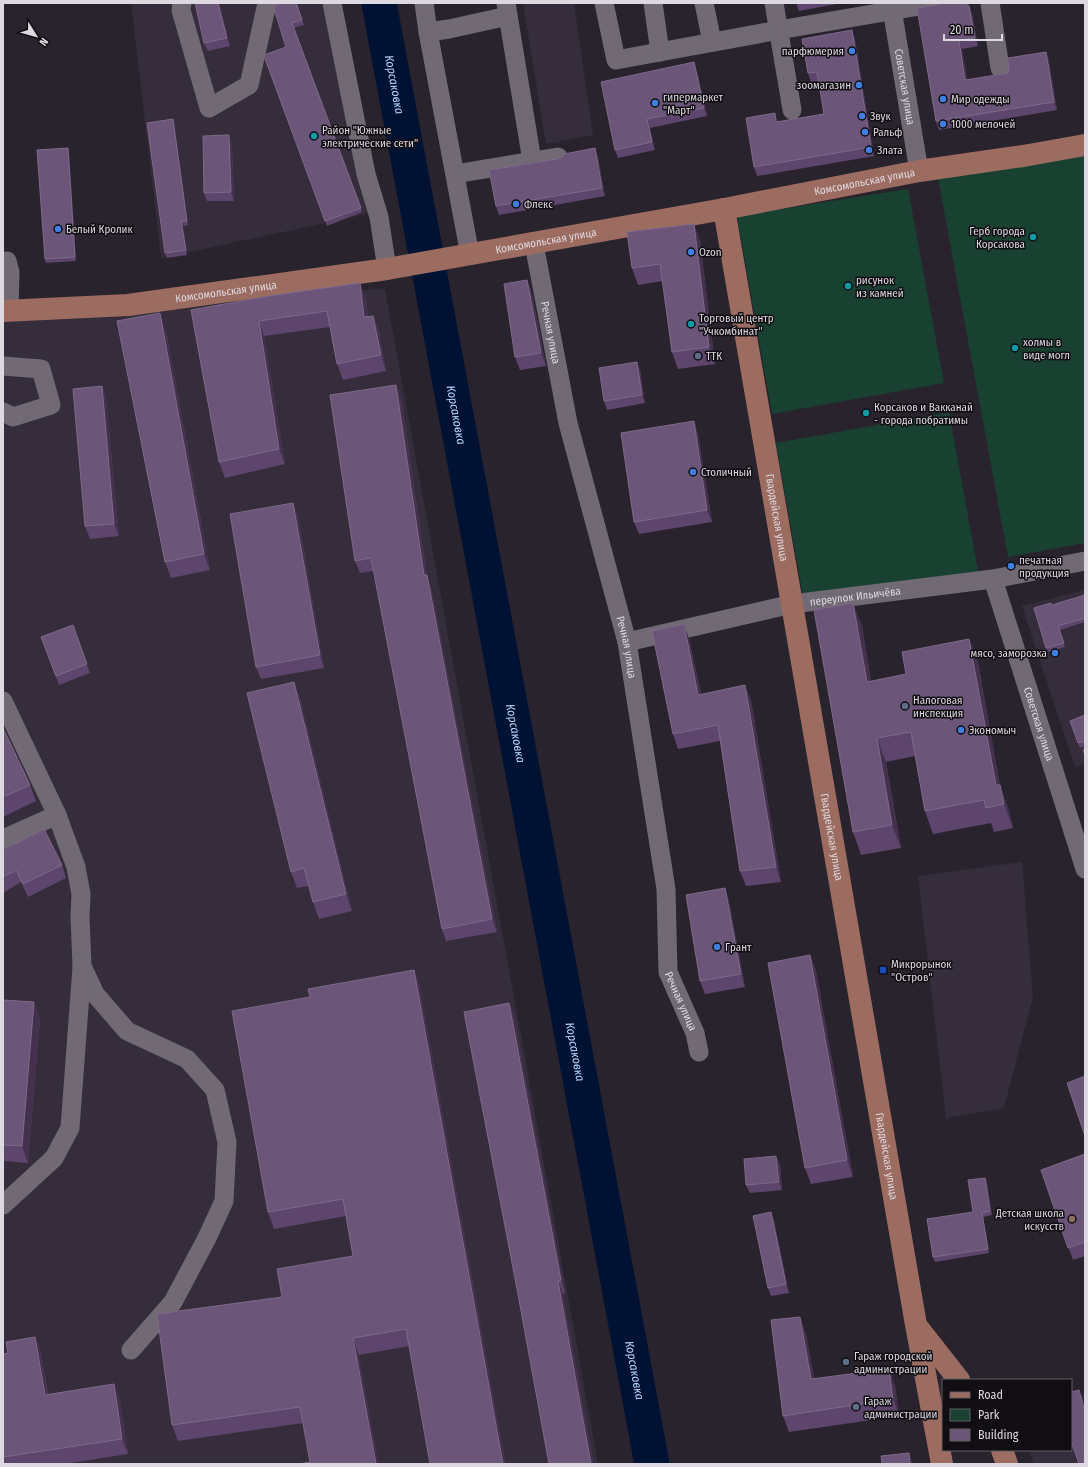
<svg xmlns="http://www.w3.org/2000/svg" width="1088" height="1467" font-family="'Fira Sans Condensed',sans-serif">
  <rect width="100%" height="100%" fill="#29232d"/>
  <!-- built -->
  <path fill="#352d3b" d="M131,3H340L372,213L161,258Z
    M523,3H574L593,135L546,144Z
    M385,289L523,1046L598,1464H3V311Z
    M1085,590V764L1075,767L1022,606Z
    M1022,862L1033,997L1004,1108L946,1118L918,876Z
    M1085,1394V1464H1034L1029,1450H1071V1397Z"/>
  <!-- green -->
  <path fill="#184131" d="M1085,152V543L1008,557L938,178Z
    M908,189L944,383L772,414L737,216Z
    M949,412L978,571L803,596L776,443Z"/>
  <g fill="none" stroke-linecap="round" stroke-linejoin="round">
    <!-- river -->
    <path stroke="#001234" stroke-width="35" id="s1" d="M379,3L652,1464"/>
    <!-- minor -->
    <g stroke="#716a75" stroke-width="19">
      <path d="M182,3L181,10L209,108L249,85L267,3"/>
      <path d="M332,3L366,174L379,217L387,269"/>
      <path d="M424,3L428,32"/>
      <path d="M506,3L532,161"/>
      <path d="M604,3L616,60L779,30L937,3"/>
      <path d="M653,3L660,52"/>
      <path d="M704,3L712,42"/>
      <path d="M774,3L792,110"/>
      <path id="s2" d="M891,3L919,171"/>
      <path d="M990,3L1000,68"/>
      <path d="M455,174L558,157"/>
      <path id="s3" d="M534,244L568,423L627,642L666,889L668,972L695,1033L699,1052"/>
      <path d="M470,255L428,32L449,29L508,16"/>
      <path d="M7,261L10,272L9,311"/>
      <path d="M3,366L41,369L51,405L13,417L3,412"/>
      <path id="s4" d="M993,579L1085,869"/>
      <path id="s5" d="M627,642L792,604L993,579L1085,561"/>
      <path d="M3,701L57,815L3,839"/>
      <path d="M57,815L76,867L81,894L80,917L82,966L95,994L127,1031L187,1059L215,1090L227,1142L224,1201L207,1238L173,1302L131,1350"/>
      <path d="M3,1205L54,1158L70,1128L82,967"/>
    </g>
    <!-- major -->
    <g stroke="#9d6c61" stroke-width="22">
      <path id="s6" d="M724,209L916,1325L942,1464"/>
      <path id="s7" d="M3,311L128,305L387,269L724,209L919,171L1023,156L1085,145"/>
      <path d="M919,1329L959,1380"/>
      <path d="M1002,1450L1007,1464"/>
    </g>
  </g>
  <!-- wall -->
  <path fill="#5e456d" d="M219,3L230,46L208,51L204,43Z
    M297,3L304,25L294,28L362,212L327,226L264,56L286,47Z
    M796,3H842L799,11Z
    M941,3H968L969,6L972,14L978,46L962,49L967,80L1009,73L1046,52L1049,60L1057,110L939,130L936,121V5Z
    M852,30L855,39L874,156L757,176L754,167L778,122L824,114L819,81L811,82L808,73Z
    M694,62L697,71L707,116L650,128L655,150L618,158L615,150Z
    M173,119L174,123L188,225L183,226L187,255L167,258L165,253Z
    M232,144L234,201H207L204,193Z
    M68,148L69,152L76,261L46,263L45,259Z
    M595,148L598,157L605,196L499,215L496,206L557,159Z
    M700,240L715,364L678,369L672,352L663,281L638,285L632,268Z
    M527,280L532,293L546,366L520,370L515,357Z
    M366,298L368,317L373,316L379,331L386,371L343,380L337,364L330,327L264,336L285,464L225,478L219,462L191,310Z
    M166,330L210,570L171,578L165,562Z
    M640,370L645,403L607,410L604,401Z
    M102,386L106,398L119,536L90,539L85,526Z
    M401,398L427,576L431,588L497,932L446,941L442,929L374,571L360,573L355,561Z
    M694,421L698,434L712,522L639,534L634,522Z
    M293,503L298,516L324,668L261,679L256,667Z
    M1085,595V622L1060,630L1065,647L1048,652L1046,648L1052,605Z
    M684,624L689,639L701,694L751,700L781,882L746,886L740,871L720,741L678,749L673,734Z
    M73,625L90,673L59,685L41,637Z
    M862,626L871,681L906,674L969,639L978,662L1000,786L1008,808L1013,828L994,832L991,823L933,834L925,811L915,756L886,762L901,848L861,855L853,832Z
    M300,698L352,911L319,919L313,902L309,886L297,888L291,872Z
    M1085,715V746L1080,748L1070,721Z
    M3,728L30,785L36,801L3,817Z
    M3,850L62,865L66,878L28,897L21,882L3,893Z
    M725,888L729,901L745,987L705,994L700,981Z
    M810,955L816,971L853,1177L811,1184L805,1168Z
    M414,970L420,986L409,1346L359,1355L303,1423L178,1441L172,1425L282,1297L353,1256L346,1216L274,1229L268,1212L310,997Z
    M3,1000L34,1002L40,1019L28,1163L3,1161Z
    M509,1003L514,1016L565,1293H563L517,1289Z
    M1085,1154V1256L1073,1260L1041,1170Z
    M780,1164L782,1190L750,1193L746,1185Z
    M985,1178L987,1182L992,1215L983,1217L989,1253L935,1262L933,1257L973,1212Z
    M771,1212L774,1221L789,1293L771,1296L768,1288Z
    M806,1334L814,1378L895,1385L899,1416L789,1432L783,1416Z
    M35,1337L41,1353L48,1394L114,1384L120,1400L128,1454L64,1464H3V1354L8,1353Z"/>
  <!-- shaded-wall -->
  <path fill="#43314e" d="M218,3H219L230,46L227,38Z
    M969,6L972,14L978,46L975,38Z
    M852,30L855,39L874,156L871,147Z
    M959,40L962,49L968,89L965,80Z
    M1046,52L1049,60L1057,110L1054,102Z
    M694,62L697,71L707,116L704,108Z
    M775,113L778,121L780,130L776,122Z
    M173,119L174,123L188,225L187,221Z
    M647,119L650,128L655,150L652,142Z
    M229,135L232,144L234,201L231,192Z
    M68,148L69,152L76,261L75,257Z
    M595,148L598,157L605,196L602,188Z
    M181,221L183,226L187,255L186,250Z
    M694,224L700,240L715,364L709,347Z
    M527,280L532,293L546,366L541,353Z
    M360,283L366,298L370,333L364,317Z
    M160,313L166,330L210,570L204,554Z
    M373,316L379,331L386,371L381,355Z
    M259,321L264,336L285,464L279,449Z
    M637,362L640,370L645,403L642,395Z
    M396,385L401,398L427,576L431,588L497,932L492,919L424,575Z
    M102,386L106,398L119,536L114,524Z
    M694,421L698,434L712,522L707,510Z
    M293,503L298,516L324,668L320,655Z
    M853,603L862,626L875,705L867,682Z
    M684,624L689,639L704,710L698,695Z
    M969,639L978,662L1000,786L1008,808L1013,828L1004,804L996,785Z
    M294,682L300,698L352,911L346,894Z
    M745,685L751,700L781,882L776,867Z
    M877,738L886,762L901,848L892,825Z
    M725,888L729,901L745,987L741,974Z
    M810,955L816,971L853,1177L847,1160Z
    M414,970L420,986L506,1464H503Z
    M34,1002L40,1019L28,1163L22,1146Z
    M509,1003L514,1016L565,1293L561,1280Z
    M776,1156L780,1164L782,1190L779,1182Z
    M985,1178L987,1182L992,1215L990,1211Z
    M771,1212L774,1221L789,1293L786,1284Z
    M982,1213L983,1217L989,1253L988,1249Z
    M558,1281L563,1293L594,1464H591Z
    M800,1317L806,1334L817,1395L811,1379Z
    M35,1337L41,1353L50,1411L45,1395Z
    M353,1338L359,1355L379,1464H376Z
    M889,1369L895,1385L899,1416L893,1399Z
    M114,1384L120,1400L128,1454L122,1439Z
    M1079,1390L1082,1398L1085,1409V1412Z
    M909,1453L912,1461V1464H910Z"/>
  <!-- building -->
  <path fill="#6b5579" stroke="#7d6a89" d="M195,3H218L227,38L204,43Z
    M282,3H296L302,20L292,23L361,208L325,221L264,56V55L286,47L274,9L275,5Z
    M941,3H966L967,6H969L975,38L959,40L965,80L1009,73L1008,58L1046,52L1054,102L936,121L917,8L936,5Z
    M852,30L871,147L754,167L746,118L775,113L776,122L824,114L817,72L808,73L802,39Z
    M694,62L704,108L647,119L652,142L615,150L601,82Z
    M173,119L187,221H181L186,250L165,253L147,123Z
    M229,135L231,192L204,193L203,136Z
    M68,148L75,257L45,259L37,150Z
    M595,148L602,188L496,206L489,170L557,159L562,157L564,154Z
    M694,224L709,347L672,352L660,264L632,268L627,232Z
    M527,280L541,353L515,357L504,284Z
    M360,283L364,317L373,316L381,355L337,364L327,311L259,321L279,449L219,462L191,310L269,296Z
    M160,313L204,554L165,562L117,321Z
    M637,362L642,395L604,401L599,368Z
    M396,385L424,575H427L492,919L442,929L371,558L355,561L330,395Z
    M102,386L114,524L85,526L73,389Z
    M694,421L707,510L634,522L621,433Z
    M293,503L320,655L256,667L230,514Z
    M1085,595V618L1058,626L1064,643L1046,648L1034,608L1051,603L1052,605Z
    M853,603L867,682L906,674L902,652L969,639L996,785H1000L1004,804L986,808L984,800L925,811L911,732L877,738L892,825L853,832L814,610Z
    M684,624L698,695L745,685L776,867L740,871L718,725L673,734L652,631Z
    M73,625L87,664L56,676L41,637Z
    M294,682L346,894L313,902L304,868L291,872L247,693Z
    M1085,715V741L1078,743L1070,721Z
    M3,728L30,785L3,797Z
    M1085,749V755L1083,750Z
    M44,829L62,865L23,884L16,870L3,877V850Z
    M725,888L741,974L700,981L686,895Z
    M810,955L847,1160L805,1168L768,963Z
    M414,970L503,1464H430L406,1329L353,1338L376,1464H299L310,1462L300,1407L172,1425L157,1314L282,1297L277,1269L353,1256L343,1199L268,1212L232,1011L310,997L308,989Z
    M3,1000L34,1002L22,1146L3,1145Z
    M509,1003L561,1280L558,1281L591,1464H549L517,1289L464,1012Z
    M1085,1076V1136L1067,1083Z
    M1085,1154V1242L1068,1248L1041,1170Z
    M776,1156L779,1182L746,1185L744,1159Z
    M985,1178L990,1211L982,1213L988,1249L933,1257L927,1219L973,1212L968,1180Z
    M771,1212L786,1284L768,1288L753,1216Z
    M800,1317L811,1379L889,1369L893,1399L783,1416L771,1320Z
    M35,1337L45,1395L114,1384L122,1439L3,1457V1354L8,1353L6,1342Z
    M1079,1390L1085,1412V1464H1079L1071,1440V1392Z
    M909,1453L910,1464H882L881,1456Z"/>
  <!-- markers -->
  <g fill="#3f7fe0" stroke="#100e12" stroke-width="1.5">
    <circle cx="852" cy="51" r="4"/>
    <circle cx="859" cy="85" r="4"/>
    <circle cx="943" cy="99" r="4"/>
    <circle cx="655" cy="103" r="4"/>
    <circle cx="862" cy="116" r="4"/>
    <circle cx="943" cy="124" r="4"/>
    <circle cx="865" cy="132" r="4"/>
    <circle cx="869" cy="150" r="4"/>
    <circle cx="516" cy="204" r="4"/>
    <circle cx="58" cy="229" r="4"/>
    <circle cx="691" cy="252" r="4"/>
    <circle cx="693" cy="472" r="4"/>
    <circle cx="1011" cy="566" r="4"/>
    <circle cx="1055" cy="653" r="4"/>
    <circle cx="961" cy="730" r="4"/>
    <circle cx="717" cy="947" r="4"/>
  </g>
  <g fill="#0f9aa8" stroke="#100e12" stroke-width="1.5">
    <circle cx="314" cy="136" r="4"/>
    <circle cx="1033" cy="237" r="4"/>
    <circle cx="848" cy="286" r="4"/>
    <circle cx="691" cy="324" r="4"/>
    <circle cx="1015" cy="348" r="4"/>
    <circle cx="866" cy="413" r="4"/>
  </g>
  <g fill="#5c6f8a" stroke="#100e12" stroke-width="1.5">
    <circle cx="698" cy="356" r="4"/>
    <circle cx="905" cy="706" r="4"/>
    <circle cx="846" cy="1362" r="4"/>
    <circle cx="856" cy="1407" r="4"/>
  </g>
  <rect fill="#1a4fb4" stroke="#100e12" stroke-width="1.5" x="879" y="966" width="8" height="8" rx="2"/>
  <circle fill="#8d6e63" stroke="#100e12" stroke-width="1.5" cx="1072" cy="1219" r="4"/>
  <g text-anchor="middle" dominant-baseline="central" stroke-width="3" stroke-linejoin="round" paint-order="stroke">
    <!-- poi labels -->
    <g font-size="11" fill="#ddd9e0" stroke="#100e12" text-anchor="start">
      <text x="844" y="51" text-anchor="end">парфюмерия</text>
      <text x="851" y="85" text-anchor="end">зоомагазин</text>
      <text x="663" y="97">гипермаркет<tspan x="663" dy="13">"Март"</tspan></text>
      <text x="951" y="99">Мир одежды</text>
      <text x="870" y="116">Звук</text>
      <text x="951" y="124">1000 мелочей</text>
      <text x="322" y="130">Район "Южные<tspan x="322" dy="13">электрические сети"</tspan></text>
      <text x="873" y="132">Ральф</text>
      <text x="877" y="150">Злата</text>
      <text x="524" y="204">Флекс</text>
      <text x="66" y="229">Белый Кролик</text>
      <text x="1025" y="231" text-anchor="end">Герб города<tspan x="1025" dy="13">Корсакова</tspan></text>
      <text x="699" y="252">Ozon</text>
      <text x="856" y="280">рисунок<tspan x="856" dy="13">из камней</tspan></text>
      <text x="699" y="318">Торговый центр<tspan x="699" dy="13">"Учкомбинат"</tspan></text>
      <text x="1023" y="342">холмы в<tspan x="1023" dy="13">виде могл</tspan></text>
      <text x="706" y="356">ТТК</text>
      <text x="874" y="407">Корсаков и Вакканай<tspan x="874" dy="13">- города побратимы</tspan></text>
      <text x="701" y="472">Столичный</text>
      <text x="1019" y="560">печатная<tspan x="1019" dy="13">продукция</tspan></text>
      <text x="1047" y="653" text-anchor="end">мясо, заморозка</text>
      <text x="913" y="700">Налоговая<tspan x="913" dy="13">инспекция</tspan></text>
      <text x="969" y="730">Экономыч</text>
      <text x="725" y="947">Грант</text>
      <text x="891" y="964">Микрорынок<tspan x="891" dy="13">"Остров"</tspan></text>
      <text x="1064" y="1213" text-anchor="end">Детская школа<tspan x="1064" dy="13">искусств</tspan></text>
      <text x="854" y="1356">Гараж городской<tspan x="854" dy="13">администрации</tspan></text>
      <text x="864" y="1401">Гараж<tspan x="864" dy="13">администрации</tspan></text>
    </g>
    <!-- street labels -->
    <g font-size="11" fill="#ddd9e0" stroke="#100e12">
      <text stroke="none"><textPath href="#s2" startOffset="85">Советская улица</textPath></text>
      <text stroke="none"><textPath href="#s7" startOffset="872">Комсомольская улица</textPath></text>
      <text stroke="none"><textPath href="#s7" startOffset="548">Комсомольская улица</textPath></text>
      <text stroke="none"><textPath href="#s7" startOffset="224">Комсомольская улица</textPath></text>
      <text stroke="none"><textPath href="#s3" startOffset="90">Речная улица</textPath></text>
      <text stroke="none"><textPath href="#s6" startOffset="313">Гвардейская улица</textPath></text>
      <text stroke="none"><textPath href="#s5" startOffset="233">переулок Ильичёва</textPath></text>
      <text stroke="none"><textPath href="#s3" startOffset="414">Речная улица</textPath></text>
      <text stroke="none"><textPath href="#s4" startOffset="152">Советская улица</textPath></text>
      <text stroke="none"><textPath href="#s6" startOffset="637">Гвардейская улица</textPath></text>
      <text stroke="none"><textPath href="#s3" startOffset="774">Речная улица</textPath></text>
      <text stroke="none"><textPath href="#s6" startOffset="961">Гвардейская улица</textPath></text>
    </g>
    <!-- water labels -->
    <g font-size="12" font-style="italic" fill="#b6d3fa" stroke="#100e12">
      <text stroke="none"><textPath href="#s1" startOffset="83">Корсаковка</textPath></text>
      <text stroke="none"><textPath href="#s1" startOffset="419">Корсаковка</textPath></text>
      <text stroke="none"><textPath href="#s1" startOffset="743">Корсаковка</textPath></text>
      <text stroke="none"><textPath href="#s1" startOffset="1067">Корсаковка</textPath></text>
      <text stroke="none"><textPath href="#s1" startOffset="1391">Корсаковка</textPath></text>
    </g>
  </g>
  <!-- border -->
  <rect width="1088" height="1467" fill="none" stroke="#ddd9e0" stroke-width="8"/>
  <!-- legend -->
  <rect x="942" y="1379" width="130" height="72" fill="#100e12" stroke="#625f64"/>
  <rect x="950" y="1392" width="20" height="6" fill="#9d6c61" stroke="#625f64"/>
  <text x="978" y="1399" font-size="12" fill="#ddd9e0">Road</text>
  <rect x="950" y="1409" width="20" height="12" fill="#184131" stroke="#625f64"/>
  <text x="978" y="1419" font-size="12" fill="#ddd9e0">Park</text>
  <rect x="950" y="1429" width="20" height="12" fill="#6b5579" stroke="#625f64"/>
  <text x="978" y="1439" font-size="12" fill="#ddd9e0">Building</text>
  <!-- north arrow -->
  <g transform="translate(36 36) rotate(127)" stroke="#100e12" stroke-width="3" paint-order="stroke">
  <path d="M0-3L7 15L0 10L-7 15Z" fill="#ddd9e0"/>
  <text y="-6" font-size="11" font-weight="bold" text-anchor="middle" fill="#ddd9e0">N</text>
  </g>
  <!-- scale -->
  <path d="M944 34v6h58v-6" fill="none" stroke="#ddd9e0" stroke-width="2"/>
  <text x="950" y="34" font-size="12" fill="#ddd9e0" stroke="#100e12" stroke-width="3" paint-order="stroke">20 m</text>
</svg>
